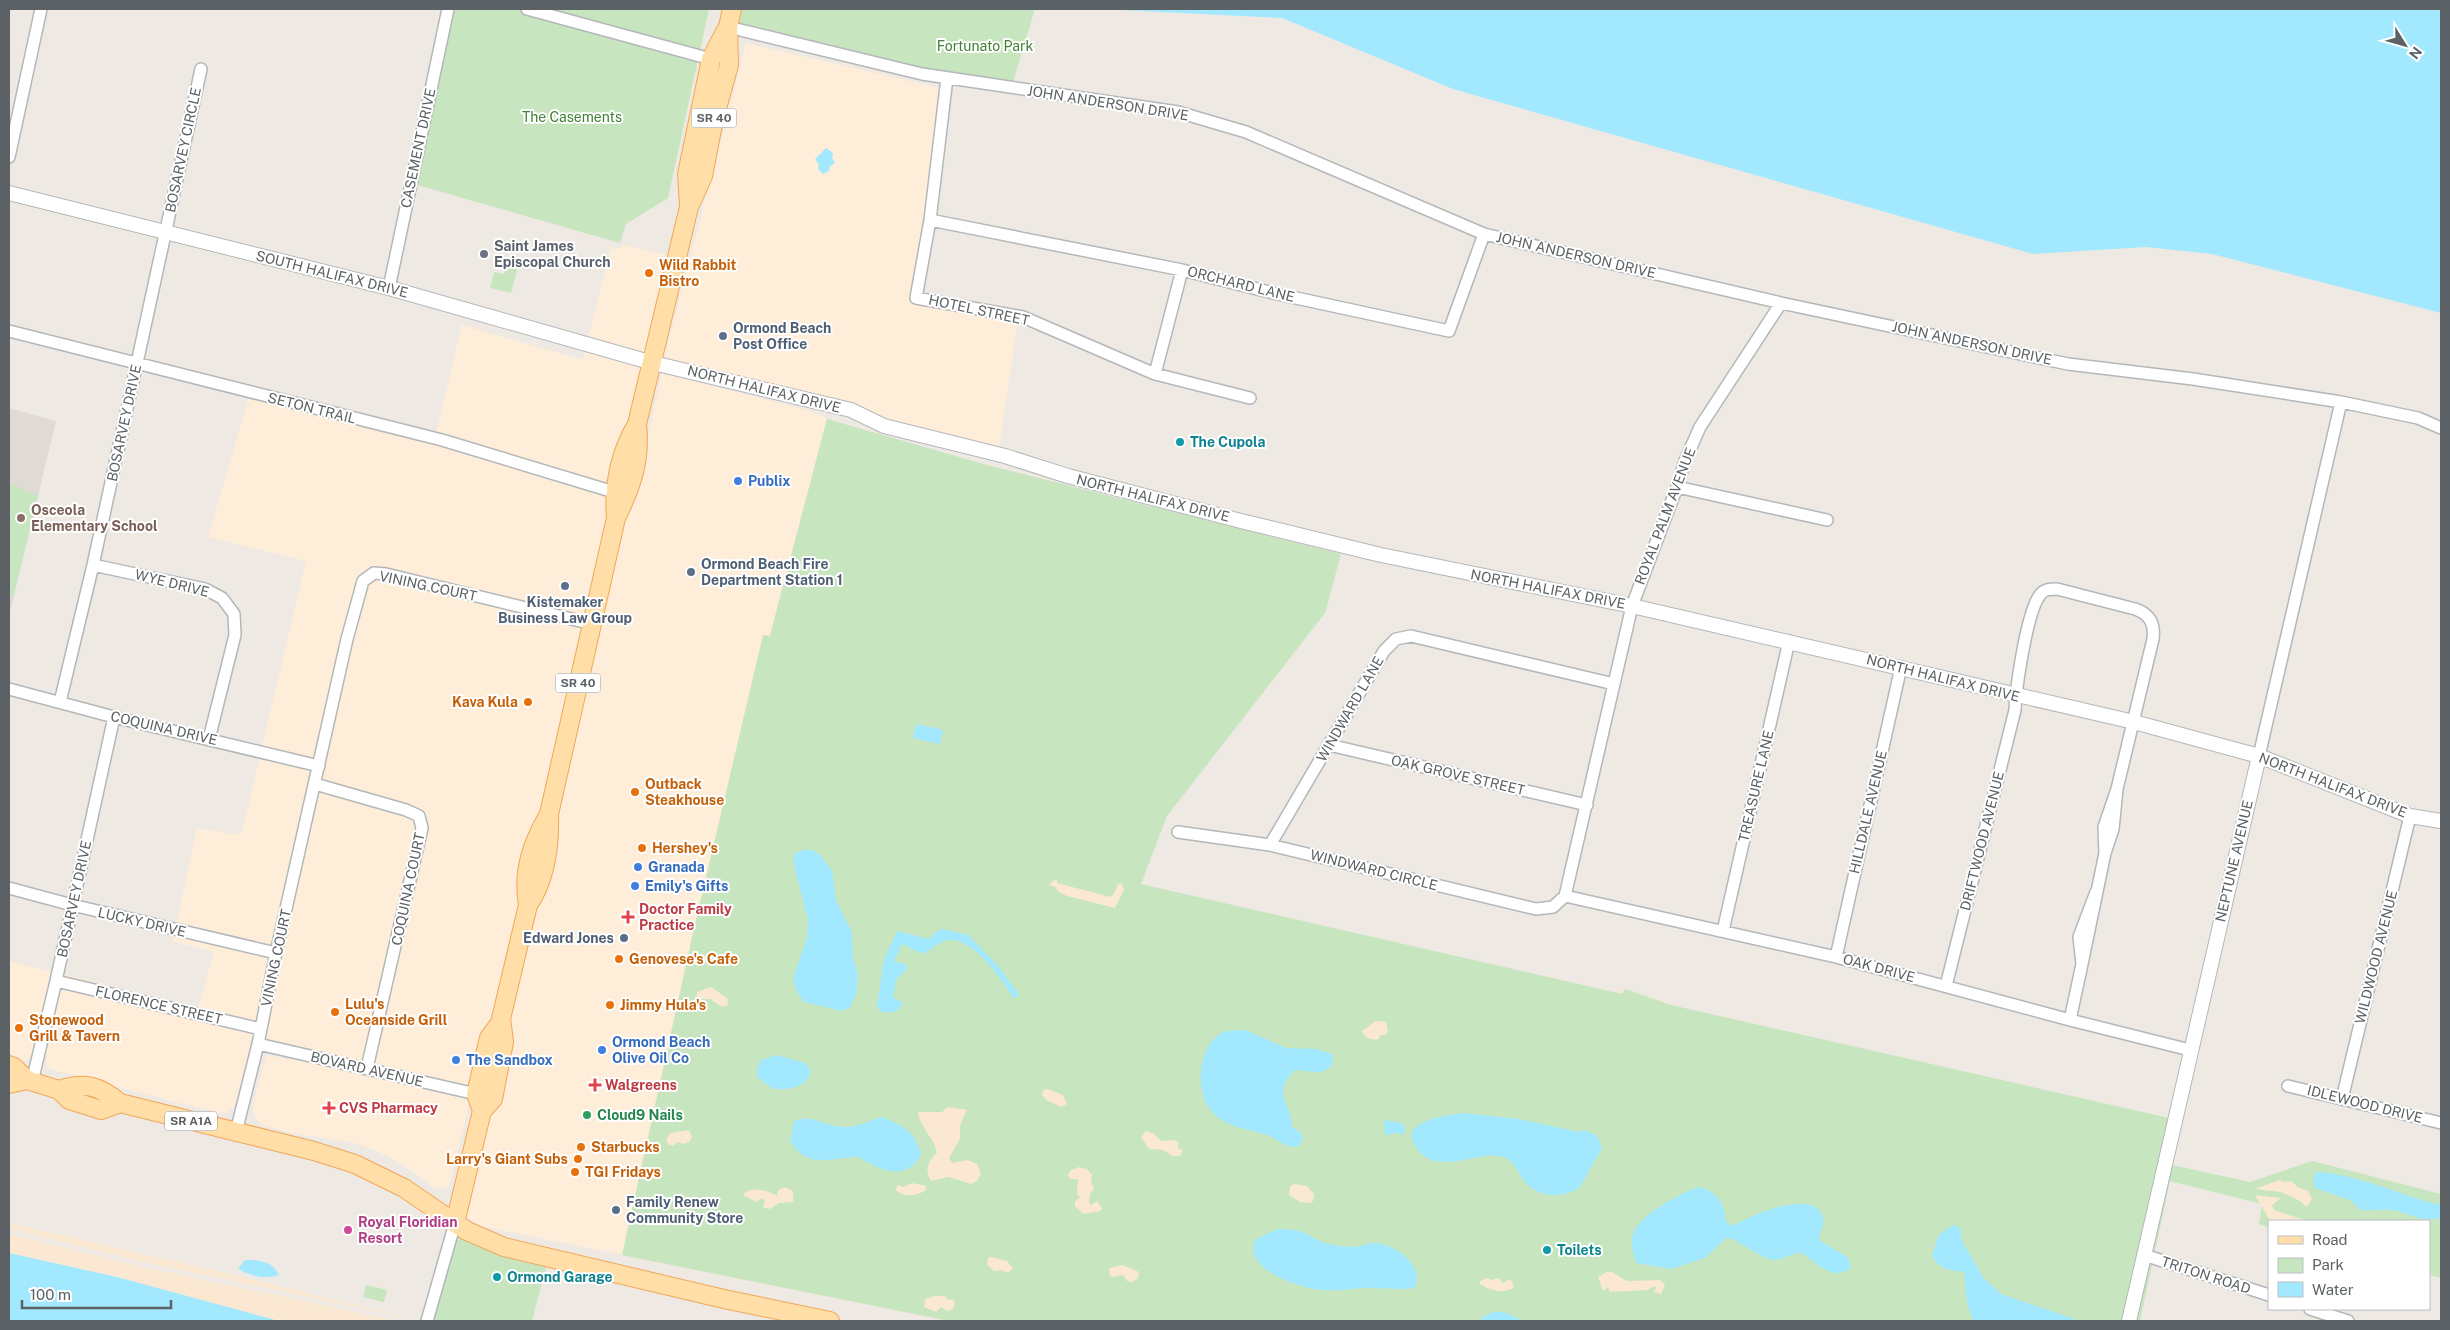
<svg xmlns="http://www.w3.org/2000/svg" width="2450" height="1330" font-family="'Public Sans',sans-serif">
  <rect width="100%" height="100%" fill="#eee9e3"/>
  <!-- commercial -->
  <path fill="#feedd8" d="M746,43L940,88L925,214L910,300L1018,321L999,449L664,360Z
    M624,245L672,256L648,356L588,339L611,248L617,249Z
    M462,325L583,360L586,349L646,366L610,485L436,433Z
    M662,373L811,411L827,419L769,637L763,636L693,933L623,1255L486,1227L484,1229L463,1214L621,523L635,493Z
    M249,397L441,445L609,496L610,516L588,618L370,569L359,576L353,590L315,759L262,746L306,561L208,537Z
    M376,579H386L585,628L497,1013L471,1089L374,1065L427,828L424,815L322,781L363,594L367,585Z
    M260,757L313,769L271,947L176,925L197,828L241,835Z
    M319,791L404,814L414,819L417,828L363,1062L264,1041L281,955Z
    M174,935L269,957L256,1023L63,978V974L198,1008L214,952L172,941Z
    M9,961L52,972L35,1051L28,1059L22,1062L9,1059Z
    M60,988L254,1033L235,1105L227,1113H218L53,1070L47,1067L46,1052Z
    M266,1055L367,1073L470,1100L450,1184L444,1188L431,1187L418,1175L401,1164L379,1152L355,1143L292,1133L262,1125L254,1117L253,1104Z"/>
  <!-- education -->
  <path fill="#e0dad4" d="M9,408L56,421L9,616Z"/>
  <!-- green -->
  <path fill="#c7e5bf" d="M454,9H709L668,198L626,224L620,243L417,185Z
    M732,9H1035L1011,88L728,27Z
    M508,260L519,262L511,293L490,288L494,272L504,274Z
    M827,419L987,465L1341,554L1325,613L1167,816L1141,884L1622,994L1625,989L1671,1005L2169,1118L2158,1162L2250,1182L2312,1161L2441,1194V1278L2429,1275V1221H2269V1227L2259,1224L2262,1204L2170,1181L2140,1321H949L622,1255L693,933L763,635L770,636Z
    M9,483L38,496L13,597L9,595Z
    M455,1223L548,1259L532,1321H427Z
    M366,1285L387,1290L384,1302L363,1297Z"/>
  <!-- sand -->
  <path fill="#fae8d2" d="M1054,880H1057V883L1110,897L1114,894L1118,884H1122L1124,890L1115,908L1067,896L1057,891L1056,887L1049,885Z
    M711,987L727,998L728,1005L722,1007L710,999H697V992Z
    M1376,1021L1386,1022L1388,1031L1385,1035H1380L1379,1039C1372,1041 1365,1038 1362,1031Z
    M1047,1089L1063,1095L1067,1104L1061,1107L1046,1100L1042,1095L1043,1090Z
    M948,1107L967,1110L960,1125V1139L949,1158L952,1163L968,1160L977,1164L981,1174L977,1181L971,1184L949,1177L931,1181C924,1170 928,1161 937,1153C935,1139 920,1128 918,1112H942Z
    M689,1130L692,1138L689,1142L683,1144L678,1142L673,1146L668,1144L666,1139L671,1133Z
    M1146,1131L1154,1134L1161,1141L1174,1140L1178,1142V1148L1183,1150L1180,1156H1173L1163,1150L1149,1149L1141,1137Z
    M1079,1167L1087,1169L1092,1175L1091,1181L1094,1189L1090,1194L1089,1203L1091,1205L1097,1201L1102,1208L1100,1211L1083,1214L1075,1206V1201L1080,1198L1077,1194L1078,1179H1070L1068,1175L1070,1171Z
    M2279,1180L2284,1182L2291,1181L2298,1187L2308,1191L2312,1199L2307,1207L2300,1201L2281,1192L2255,1189Z
    M912,1183L926,1186V1190C917,1196 903,1198 896,1190L897,1185L904,1187Z
    M1294,1184L1307,1186L1314,1194L1313,1201L1310,1203L1300,1202L1289,1195L1290,1186Z
    M785,1187L793,1191V1202L779,1203L770,1209L763,1207L765,1201L762,1198L756,1202L743,1195C750,1185 770,1191 777,1196L778,1190Z
    M2255,1195L2281,1198L2272,1205L2274,1210L2308,1221H2270Z
    M9,1223L214,1270L421,1321L157,1265L9,1229Z
    M9,1234L157,1270L398,1321H135L9,1292Z
    M991,1257L1007,1261L1013,1268L1008,1273L1002,1270L994,1271L987,1265L988,1258Z
    M1123,1265L1139,1272L1138,1278L1132,1282L1127,1281L1123,1275L1113,1277L1110,1276L1109,1268Z
    M1607,1272H1612L1627,1281L1660,1280L1665,1285L1661,1294L1654,1292L1656,1288L1654,1286L1648,1290L1610,1292L1608,1287L1603,1291L1598,1277Z
    M1487,1278L1491,1280L1499,1278L1503,1284L1508,1279L1512,1281L1514,1287C1503,1295 1490,1290 1480,1284V1281Z
    M934,1296H945L947,1299L953,1300L955,1303L953,1309L948,1311L941,1307L936,1312L924,1307L925,1299Z"/>
  <!-- water -->
  <path fill="#a2e9ff" d="M1101,9H2441V313L2212,254L2146,247L2033,254L1453,89L1282,18Z
    M826,148L833,153L832,158L835,163L830,166L829,171L823,174L818,169L819,164L815,159Z
    M916,724L943,730L940,744L913,738Z
    M803,850H812L820,855L832,871L836,901L852,932L853,958L858,974L856,995L850,1007L842,1011L804,1002L796,990L793,978L807,938L808,920L793,861L795,853Z
    M942,929L968,935L998,966L1019,994L1017,998L1013,997C1001,979 975,940 951,940C939,939 929,953 924,953C917,953 908,946 902,944L894,961L907,965L906,971L897,978L893,997L903,1003C898,1013 890,1014 880,1011L877,1006L884,960L897,931L929,939L936,932Z
    M1246,1030L1286,1048L1317,1049L1332,1054L1333,1063C1323,1078 1310,1070 1295,1070C1271,1095 1290,1099 1292,1127L1300,1132L1303,1138L1299,1146C1287,1150 1278,1139 1267,1135C1250,1129 1228,1128 1214,1114C1195,1095 1196,1050 1220,1034C1227,1029 1238,1031 1246,1030Z
    M777,1055L805,1063L811,1071C805,1089 791,1089 773,1089L757,1077V1069L761,1060Z
    M1464,1113L1519,1119L1579,1132L1584,1130L1597,1136L1602,1148L1580,1187C1563,1199 1539,1198 1525,1182C1519,1175 1515,1162 1506,1158C1481,1146 1435,1182 1414,1144C1400,1120 1450,1115 1464,1113Z
    M882,1117C903,1126 914,1130 921,1154C907,1183 880,1170 858,1157C832,1157 809,1171 790,1141L794,1121C813,1113 828,1128 847,1127C858,1127 871,1120 882,1117Z
    M1384,1120L1402,1123L1405,1128L1404,1134L1392,1133L1388,1136L1385,1133Z
    M2316,1172C2358,1174 2399,1195 2440,1205L2441,1217C2427,1225 2407,1212 2392,1210C2382,1209 2371,1211 2361,1210L2350,1200L2315,1188L2313,1181Z
    M1698,1187C1718,1192 1724,1202 1726,1222L1733,1226C1749,1216 1816,1186 1823,1218C1825,1224 1819,1233 1819,1240L1847,1257L1850,1262V1269C1831,1281 1817,1263 1802,1253C1792,1252 1785,1259 1775,1260C1766,1261 1742,1244 1733,1239L1726,1238L1705,1258L1671,1269L1636,1263C1633,1252 1629,1242 1634,1232C1641,1214 1681,1193 1698,1187Z
    M1953,1225L1960,1228L1962,1241L1983,1277L2001,1294L2080,1321H1974C1965,1305 1966,1289 1964,1272C1950,1270 1939,1270 1932,1255L1939,1235Z
    M1278,1229C1307,1228 1307,1238 1329,1244C1337,1246 1349,1247 1356,1247C1362,1247 1368,1242 1374,1243C1395,1243 1425,1266 1415,1288C1401,1290 1389,1288 1376,1288C1358,1287 1340,1292 1322,1290C1300,1289 1240,1268 1256,1239Z
    M9,1253L117,1277L279,1321H9Z
    M245,1260C258,1260 273,1261 279,1275C264,1280 252,1276 238,1269Z
    M1493,1312H1504L1523,1321H1480L1483,1317Z"/>
  <g fill="none" stroke-linecap="round" stroke-linejoin="round">
    <!-- minor casing -->
    <g stroke="#b4b7ba" stroke-width="14">
      <path id="minor" d="M527,9L711,59
        M728,27L922,74L1178,112L1246,132L1484,234L1781,303L2068,364L2193,379L2341,402L2418,418L2441,428
        M947,78L930,220L916,298L1023,317L1155,374L1250,398
        M9,157L41,9
        M930,220L1182,270L1273,293L1449,331L1484,234
        M389,288L448,9
        M9,331L442,440L614,492
        M1155,374L1182,270
        M1677,487L1827,520
        M93,565L205,589L222,598L234,614L235,635L209,739
        M9,689L114,717L319,766
        M60,702L93,565L201,69
        M1329,745L1587,805
        M2259,756L2341,402
        M315,784L406,810L419,816L422,828L367,1068
        M1178,832L1270,845L1536,909L1553,907L1565,896
        M1270,845L1384,651L1396,639L1411,636L1614,684
        M9,888L72,905L276,953
        M2096,892L2079,937L2082,964L2105,853L2113,829L2117,789L2104,827L2105,853
        M1565,896L1836,957L2070,1020L2190,1050
        M1565,896L1632,606L1677,487L1685,461L1700,427L1781,303
        M1723,931L1789,641
        M1836,957L1901,667
        M56,981L261,1029
        M1946,986L2015,710C2016,687 2027,611 2040,595C2044,589 2050,589 2057,589L2135,609C2150,614 2155,624 2153,639L2117,789
        M2070,1020L2082,964
        M258,1044L476,1094
        M32,1082L56,981L114,717
        M2288,1086L2441,1123
        M2342,1099L2410,816
        M236,1132L258,1044L276,953L347,639L363,581L374,573L386,574L592,624
        M2144,1255L2269,1295
        M2310,1309L2348,1321
        M427,1321L455,1223"/>
    </g>
    <!-- tertiary casing -->
    <g stroke="#b4b7ba" stroke-width="16">
      <path id="tertiary" d="M9,193L389,288L653,363L851,410L884,426L1005,456L1068,476L1241,521L1381,555L1632,606L2134,722L2259,756L2410,816L2441,821
        M2129,1321L2259,756"/>
    </g>
    <!-- primary casing -->
    <g stroke="#f1a759" stroke-width="20">
      <path id="primary" d="M689,205L687,174L711,59L726,30
        M616,518C613,483 620,453 637,424L689,207L703,176L714,119L729,65L728,27L732,9
        M528,905C522,872 532,843 549,814L616,518C632,486 641,459 637,424
        M9,1065L14,1067L27,1080L59,1090L69,1100L101,1110L120,1103
        M9,1084L27,1080
        M59,1090C84,1081 100,1086 120,1103L314,1151L355,1164L404,1188L467,1231L504,1247L724,1299L830,1321
        M482,1111L476,1094L489,1038L500,1023L528,905C546,879 550,846 549,814
        M455,1223L482,1111L493,1099L504,1042L501,1018"/>
    </g>
    <!-- minor -->
    <use href="#minor" stroke="#fff" stroke-width="11"/>
    <!-- tertiary -->
    <use href="#tertiary" stroke="#fff" stroke-width="14"/>
    <!-- primary -->
    <use href="#primary" stroke="#ffdea7" stroke-width="18"/>
  </g>
  <!-- markers -->
  <circle fill="#6b7280" stroke="#fff" stroke-width="2" cx="484" cy="254" r="5"/>
  <g fill="#e8710a" stroke="#fff" stroke-width="2">
    <circle cx="649" cy="273" r="5"/>
    <circle cx="528" cy="702" r="5"/>
    <circle cx="635" cy="792" r="5"/>
    <circle cx="642" cy="848" r="5"/>
    <circle cx="619" cy="959" r="5"/>
    <circle cx="610" cy="1005" r="5"/>
    <circle cx="335" cy="1012" r="5"/>
    <circle cx="19" cy="1028" r="5"/>
    <circle cx="581" cy="1147" r="5"/>
    <circle cx="578" cy="1159" r="5"/>
    <circle cx="575" cy="1172" r="5"/>
  </g>
  <g fill="#5c6f8a" stroke="#fff" stroke-width="2">
    <circle cx="723" cy="336" r="5"/>
    <circle cx="691" cy="572" r="5"/>
    <circle cx="565" cy="586" r="5"/>
    <circle cx="624" cy="938" r="5"/>
    <circle cx="616" cy="1210" r="5"/>
  </g>
  <g fill="#0f9aa8" stroke="#fff" stroke-width="2">
    <circle cx="1180" cy="442" r="5"/>
    <circle cx="1547" cy="1250" r="5"/>
    <circle cx="497" cy="1277" r="5"/>
  </g>
  <g fill="#3f7fe0" stroke="#fff" stroke-width="2">
    <circle cx="738" cy="481" r="5"/>
    <circle cx="638" cy="867" r="5"/>
    <circle cx="635" cy="886" r="5"/>
    <circle cx="602" cy="1050" r="5"/>
    <circle cx="456" cy="1060" r="5"/>
  </g>
  <circle fill="#8d6e63" stroke="#fff" stroke-width="2" cx="21" cy="518" r="5"/>
  <g fill="#e0444e" stroke="#fff" stroke-width="2">
    <path d="M625.5 909.5h5v5h5v5h-5v5h-5v-5h-5v-5h5z"/>
    <path d="M592.5 1077.5h5v5h5v5h-5v5h-5v-5h-5v-5h5z"/>
    <path d="M326.5 1100.5h5v5h5v5h-5v5h-5v-5h-5v-5h5z"/>
  </g>
  <circle fill="#2e9e5b" stroke="#fff" stroke-width="2" cx="587" cy="1115" r="5"/>
  <circle fill="#d1479c" stroke="#fff" stroke-width="2" cx="348" cy="1230" r="5"/>
  <g text-anchor="middle" dominant-baseline="central" stroke-width="4" stroke-linejoin="round" paint-order="stroke">
    <!-- shield labels -->
    <g fill="#fff" stroke="#8c9092" stroke-width="1">
      <rect x="691.5" y="108.5" width="45" height="19" rx="4"/>
      <rect x="555.5" y="673.5" width="45" height="19" rx="4"/>
      <rect x="165" y="1111.5" width="52" height="19" rx="4"/>
    </g>
    <g font-size="12" font-weight="bold" fill="#5b6164">
      <text x="714" y="118">SR 40</text>
      <text x="578" y="683">SR 40</text>
      <text x="191" y="1121">SR A1A</text>
    </g>
    <!-- park labels -->
    <g font-size="14" fill="#408234" stroke="#fff">
      <text x="985" y="46">Fortunato Park</text>
      <text x="572" y="117">The Casements</text>
    </g>
    <!-- street labels -->
    <g font-size="14" fill="#5b6164" stroke="#fff">
      <text transform="translate(1108 103) rotate(9)">JOHN ANDERSON DRIVE</text>
      <text transform="translate(418 148) rotate(-78)">CASEMENT DRIVE</text>
      <text transform="translate(183 150) rotate(-78)">BOSARVEY CIRCLE</text>
      <text transform="translate(1576 255) rotate(13)">JOHN ANDERSON DRIVE</text>
      <text transform="translate(332 274) rotate(14)">SOUTH HALIFAX DRIVE</text>
      <text transform="translate(1241 284) rotate(14)">ORCHARD LANE</text>
      <text transform="translate(979 310) rotate(12)">HOTEL STREET</text>
      <text transform="translate(1972 343) rotate(12)">JOHN ANDERSON DRIVE</text>
      <text transform="translate(764 389) rotate(14)">NORTH HALIFAX DRIVE</text>
      <text transform="translate(312 408) rotate(14)">SETON TRAIL</text>
      <text transform="translate(124 423) rotate(-78)">BOSARVEY DRIVE</text>
      <text transform="translate(1153 498) rotate(14)">NORTH HALIFAX DRIVE</text>
      <text transform="translate(1665 516) rotate(-69)">ROYAL PALM AVENUE</text>
      <text transform="translate(172 583) rotate(14)">WYE DRIVE</text>
      <text transform="translate(428 586) rotate(12)">VINING COURT</text>
      <text transform="translate(1548 589) rotate(11)">NORTH HALIFAX DRIVE</text>
      <text transform="translate(1943 678) rotate(14)">NORTH HALIFAX DRIVE</text>
      <text transform="translate(1350 709) rotate(-60)">WINDWARD LANE</text>
      <text transform="translate(164 728) rotate(13)">COQUINA DRIVE</text>
      <text transform="translate(1458 775) rotate(13)">OAK GROVE STREET</text>
      <text transform="translate(2333 785) rotate(21)">NORTH HALIFAX DRIVE</text>
      <text transform="translate(1756 786) rotate(-77)">TREASURE LANE</text>
      <text transform="translate(1868 812) rotate(-77)">HILLDALE AVENUE</text>
      <text transform="translate(1982 841) rotate(-76)">DRIFTWOOD AVENUE</text>
      <text transform="translate(2234 861) rotate(-77)">NEPTUNE AVENUE</text>
      <text transform="translate(1374 870) rotate(14)">WINDWARD CIRCLE</text>
      <text transform="translate(408 889) rotate(-78)">COQUINA COURT</text>
      <text transform="translate(74 899) rotate(-78)">BOSARVEY DRIVE</text>
      <text transform="translate(142 922) rotate(13)">LUCKY DRIVE</text>
      <text transform="translate(2376 957) rotate(-76)">WILDWOOD AVENUE</text>
      <text transform="translate(276 958) rotate(-78)">VINING COURT</text>
      <text transform="translate(1879 968) rotate(15)">OAK DRIVE</text>
      <text transform="translate(159 1005) rotate(13)">FLORENCE STREET</text>
      <text transform="translate(367 1069) rotate(13)">BOVARD AVENUE</text>
      <text transform="translate(2365 1104) rotate(14)">IDLEWOOD DRIVE</text>
      <text transform="translate(2206 1275) rotate(18)">TRITON ROAD</text>
    </g>
    <!-- worship labels -->
    <g font-size="14" font-weight="bold" fill="#5b616d" stroke="#fff" text-anchor="start">
      <text x="494" y="246">Saint James<tspan x="494" dy="16">Episcopal Church</tspan></text>
    </g>
    <!-- food labels -->
    <g font-size="14" font-weight="bold" fill="#c56008" stroke="#fff" text-anchor="start">
      <text x="659" y="265">Wild Rabbit<tspan x="659" dy="16">Bistro</tspan></text>
      <text x="518" y="702" text-anchor="end">Kava Kula</text>
      <text x="645" y="784">Outback<tspan x="645" dy="16">Steakhouse</tspan></text>
      <text x="652" y="848">Hershey's</text>
      <text x="629" y="959">Genovese's Cafe</text>
      <text x="345" y="1004">Lulu's<tspan x="345" dy="16">Oceanside Grill</tspan></text>
      <text x="620" y="1005">Jimmy Hula's</text>
      <text x="29" y="1020">Stonewood<tspan x="29" dy="16">Grill &amp; Tavern</tspan></text>
      <text x="591" y="1147">Starbucks</text>
      <text x="568" y="1159" text-anchor="end">Larry's Giant Subs</text>
      <text x="585" y="1172">TGI Fridays</text>
    </g>
    <!-- service labels -->
    <g font-size="14" font-weight="bold" fill="#4e5e75" stroke="#fff" text-anchor="start">
      <text x="733" y="328">Ormond Beach<tspan x="733" dy="16">Post Office</tspan></text>
      <text x="701" y="564">Ormond Beach Fire<tspan x="701" dy="16">Department Station 1</tspan></text>
      <text x="565" y="602" text-anchor="middle">Kistemaker<tspan x="565" dy="16">Business Law Group</tspan></text>
      <text x="614" y="938" text-anchor="end">Edward Jones</text>
      <text x="626" y="1202">Family Renew<tspan x="626" dy="16">Community Store</tspan></text>
    </g>
    <!-- culture labels -->
    <g font-size="14" font-weight="bold" fill="#0d838f" stroke="#fff" text-anchor="start">
      <text x="1190" y="442">The Cupola</text>
      <text x="1557" y="1250">Toilets</text>
      <text x="507" y="1277">Ormond Garage</text>
    </g>
    <!-- shop labels -->
    <g font-size="14" font-weight="bold" fill="#366cbe" stroke="#fff" text-anchor="start">
      <text x="748" y="481">Publix</text>
      <text x="648" y="867">Granada</text>
      <text x="645" y="886">Emily's Gifts</text>
      <text x="612" y="1042">Ormond Beach<tspan x="612" dy="16">Olive Oil Co</tspan></text>
      <text x="466" y="1060">The Sandbox</text>
    </g>
    <!-- education labels -->
    <g font-size="14" font-weight="bold" fill="#785e54" stroke="#fff" text-anchor="start">
      <text x="31" y="510">Osceola<tspan x="31" dy="16">Elementary School</tspan></text>
    </g>
    <!-- health labels -->
    <g font-size="14" font-weight="bold" fill="#be3a42" stroke="#fff" text-anchor="start">
      <text x="639" y="909">Doctor Family<tspan x="639" dy="16">Practice</tspan></text>
      <text x="605" y="1085">Walgreens</text>
      <text x="339" y="1108">CVS Pharmacy</text>
    </g>
    <!-- leisure labels -->
    <g font-size="14" font-weight="bold" fill="#27864d" stroke="#fff" text-anchor="start">
      <text x="597" y="1115">Cloud9 Nails</text>
    </g>
    <!-- hotel labels -->
    <g font-size="14" font-weight="bold" fill="#b23c85" stroke="#fff" text-anchor="start">
      <text x="358" y="1222">Royal Floridian<tspan x="358" dy="16">Resort</tspan></text>
    </g>
  </g>
  <!-- border -->
  <rect width="2450" height="1330" fill="none" stroke="#5b6164" stroke-width="20"/>
  <!-- legend -->
  <rect x="2268" y="1220" width="162" height="90" fill="#ffffff" stroke="#bdc0c1"/>
  <rect x="2278" y="1236" width="25" height="8" fill="#ffdea7" stroke="#bdc0c1"/>
  <text x="2312" y="1245" font-size="15" fill="#5b6164">Road</text>
  <rect x="2278" y="1258" width="25" height="15" fill="#c7e5bf" stroke="#bdc0c1"/>
  <text x="2312" y="1270" font-size="15" fill="#5b6164">Park</text>
  <rect x="2278" y="1282" width="25" height="15" fill="#a2e9ff" stroke="#bdc0c1"/>
  <text x="2312" y="1295" font-size="15" fill="#5b6164">Water</text>
  <!-- north arrow -->
  <g transform="translate(2405 45) rotate(127)" stroke="#ffffff" stroke-width="4" paint-order="stroke">
  <path d="M0-4L9 19L0 12L-9 19Z" fill="#5b6164"/>
  <text y="-8" font-size="14" font-weight="bold" text-anchor="middle" fill="#5b6164">N</text>
  </g>
  <!-- scale -->
  <path d="M22 1300v8h149v-8" fill="none" stroke="#5b6164" stroke-width="2.5"/>
  <text x="30" y="1300" font-size="15" fill="#5b6164" stroke="#ffffff" stroke-width="4" paint-order="stroke">100 m</text>
</svg>
